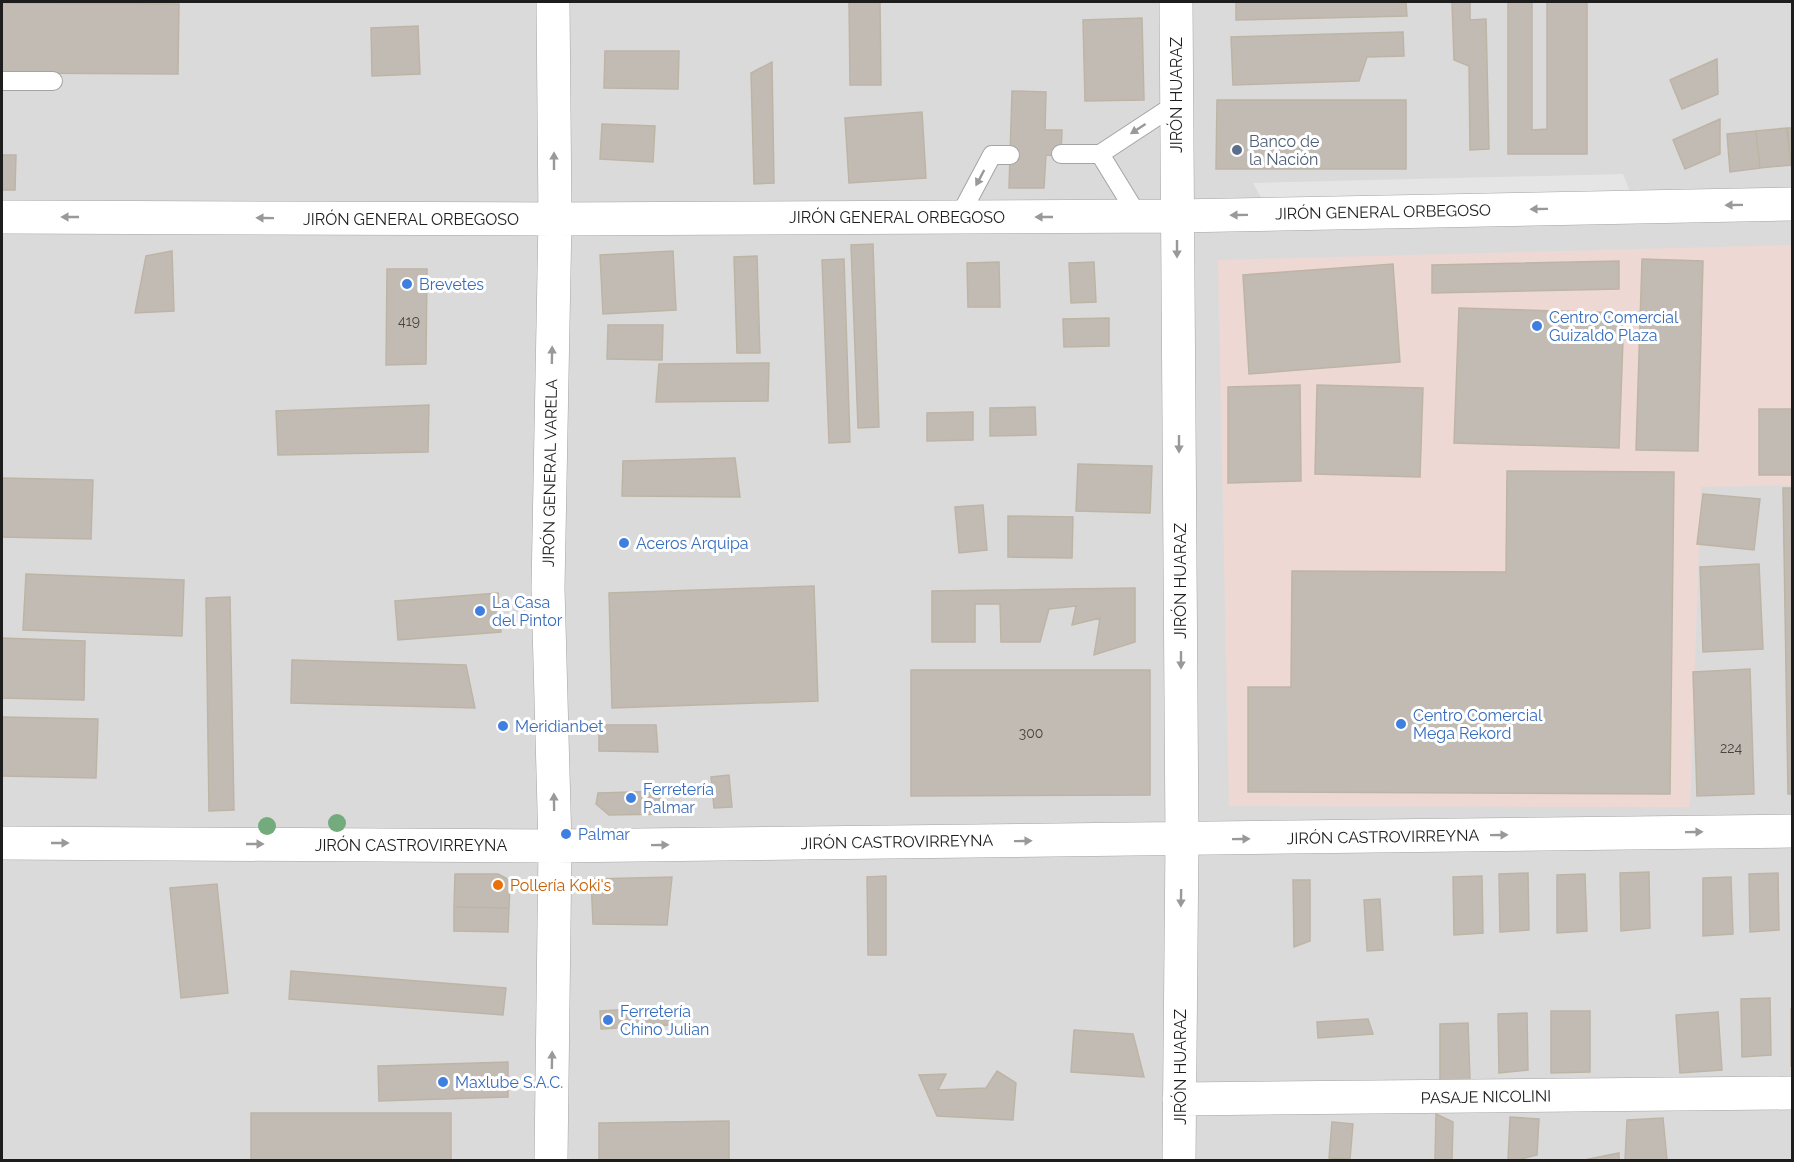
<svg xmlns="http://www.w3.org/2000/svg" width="1794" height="1162" font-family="Raleway,sans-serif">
  <rect width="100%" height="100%" fill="#eeece3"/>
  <!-- residential -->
  <path fill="#dbdada" d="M2,2H1792V1160H2Z"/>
  <!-- commercial -->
  <path fill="#eed8d3" d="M1792,245V485L1701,487L1690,807L1229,806L1218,260Z"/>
  <!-- parking -->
  <path fill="#e5e5e5" d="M1623,174L1636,207L1270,214L1253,183Z"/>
  <!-- building -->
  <path fill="#c2bbb3" stroke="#beb4a6" stroke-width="1.5" d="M849,2H880L881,85H850Z
    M1236,2H1406L1407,16L1236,20Z
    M1452,2H1470V20L1486,19L1489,149L1470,150L1469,66L1454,60Z
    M1508,2H1532V130L1547,129V2H1587V154H1508Z
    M2,3L179,4L178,74L2,73Z
    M1142,18L1144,100L1085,101L1083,20Z
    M418,26L420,74L372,76L371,28Z
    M1403,32L1404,56L1367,57L1359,81L1233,85L1231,37Z
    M605,51H679L678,89L604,88Z
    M1717,59L1718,94L1682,109L1670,80Z
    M772,62L774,183L754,184L751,73Z
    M1012,91L1046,92L1045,130H1062L1061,156L1046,155L1044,188H1009Z
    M1217,100H1406V169H1216Z
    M922,112L926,178L849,183L845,118Z
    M1720,119V154L1685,169L1673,140Z
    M602,124L655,126L653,162L600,159Z
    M1787,128L1791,165L1760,168L1756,131Z
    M1787,128H1792V164L1791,165Z
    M1756,131L1760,168L1730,172L1727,134Z
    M2,155H16L15,190H2Z
    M873,244L879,427L858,428L851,245Z
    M172,251L174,311L135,313L146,256Z
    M673,251L676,310L603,314L600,255Z
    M757,256L760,353H737L734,257Z
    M844,259L850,442L829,443L822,260Z
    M1642,259L1703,261L1698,451L1636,450Z
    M1619,261V289L1432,293V265Z
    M999,262L1000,307H968L967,263Z
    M1094,262L1096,302L1071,303L1069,263Z
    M1393,264L1400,362L1249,374L1243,275Z
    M387,269H427L426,364L386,365Z
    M1459,308L1624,313L1619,448L1454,443Z
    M1109,318V346L1064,347L1063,319Z
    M608,325H663L662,360L607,359Z
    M769,363L768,401L656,402L659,364Z
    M1300,385L1301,481L1228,483V387Z
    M1317,385L1423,388L1420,477L1315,474Z
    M429,405L428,452L278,455L276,411Z
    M1035,407L1036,435L990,436V408Z
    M1759,409H1792V475H1759Z
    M973,412V440L927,441V413Z
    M735,458L740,497L622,496L623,461Z
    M1078,464L1152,466L1150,513L1076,511Z
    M1507,471L1674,472L1670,794L1248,792V687H1291L1292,571L1506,572Z
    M2,478L93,480L91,539L2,537Z
    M1783,488H1792V794H1788Z
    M1703,494L1760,499L1754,550L1697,544Z
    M983,505L987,550L959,553L955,507Z
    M1008,516L1073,517L1072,558L1008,557Z
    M1759,564L1763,649L1703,652L1700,567Z
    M26,574L184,580L182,636L23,630Z
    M814,586L818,701L612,708L609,593Z
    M1135,588V642L1094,655L1100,618L1072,625L1076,606L1049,609L1040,642H1001L1000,604H975V642H932V591Z
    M498,593L501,632L398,640L395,601Z
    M230,597L234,810L209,811L206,598Z
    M2,638L85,641L84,700L2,698Z
    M292,660L466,665L475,708L291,703Z
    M1750,669L1754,794L1697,796L1693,672Z
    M911,670H1150V795L911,796Z
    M2,717L98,719L96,778L2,776Z
    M599,725H656L658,752L599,751Z
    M729,775L732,807L714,808L711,777Z
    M664,791L665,814L609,815L596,804L598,793Z
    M1649,872L1650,928L1621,931L1620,873Z
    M1528,873L1529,930L1500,932L1499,874Z
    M1778,873L1779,930L1750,932L1749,874Z
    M455,874H498L506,878L510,885L509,908L454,907Z
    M1585,874L1587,931L1557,933V875Z
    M886,876V955H868L867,877Z
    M1482,876L1483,933L1454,935L1453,877Z
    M672,877L667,925L593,924L591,879Z
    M1731,877L1733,934L1703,936V878Z
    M1293,880H1310V941L1294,947Z
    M217,884L228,993L181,998L170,888Z
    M1380,899L1383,950L1367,951L1364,900Z
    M454,907L509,908L508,932L454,931Z
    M291,971L506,988L503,1015L289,999Z
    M1770,998L1771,1055L1742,1057L1741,999Z
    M669,1007L670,1025L601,1029L600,1011Z
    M1791,1009H1792L1791,1067Z
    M1551,1011H1590V1072L1551,1073Z
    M1718,1012L1722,1070L1680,1073L1676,1015Z
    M1527,1013L1528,1070L1499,1073L1498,1014Z
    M1368,1019L1373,1034L1318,1038L1317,1022Z
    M1468,1023L1470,1080L1440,1082V1024Z
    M1074,1030L1133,1034L1144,1077L1071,1072Z
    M508,1062V1097L379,1101L378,1066Z
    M997,1071L1016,1083L1013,1120L937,1116L919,1075L946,1074L938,1090L986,1088Z
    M251,1113H451V1160H251Z
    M1436,1114L1453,1122L1452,1160H1435Z
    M1510,1117L1539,1119L1537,1155L1517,1160H1508Z
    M1663,1118L1667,1160H1625L1627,1120Z
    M729,1121V1160H599V1123Z
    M1332,1122L1353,1124L1350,1159L1329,1158Z
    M1619,1153V1160H1584Z"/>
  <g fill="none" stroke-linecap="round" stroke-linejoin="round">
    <!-- service casing -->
    <g stroke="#a4a4a4" stroke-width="20">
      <path id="service" d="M2,81H53
        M1061,154H1100L1138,216
        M1100,154L1176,104
        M959,217L992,155H1010"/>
    </g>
    <!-- minor casing -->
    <g stroke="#a4a4a4" stroke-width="34">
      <path id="minor" d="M1176,2L1182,840L1179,1160
        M2,217L555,219L1177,216L1792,204
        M2,843L555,846L1792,831
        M1179,1099L1792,1093
        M551,1160L555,846L548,588L555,219L553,2"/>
    </g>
    <!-- service -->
    <use href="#service" stroke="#fff" stroke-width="18"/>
    <!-- minor -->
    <use href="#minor" stroke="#fff" stroke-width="33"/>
  </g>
  <!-- trees -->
  <g fill="#74ab7c">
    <circle cx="337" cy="823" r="9"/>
    <circle cx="267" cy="826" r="9"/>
  </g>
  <!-- one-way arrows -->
  <defs><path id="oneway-solid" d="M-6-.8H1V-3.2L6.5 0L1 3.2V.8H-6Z" transform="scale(1.5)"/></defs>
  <g fill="#999">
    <use href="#oneway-solid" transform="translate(1138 129) rotate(147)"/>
    <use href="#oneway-solid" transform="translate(554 161) rotate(-90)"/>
    <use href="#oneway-solid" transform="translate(980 178) rotate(118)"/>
    <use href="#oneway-solid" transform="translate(1734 205) rotate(179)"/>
    <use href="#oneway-solid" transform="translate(1539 209) rotate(179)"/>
    <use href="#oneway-solid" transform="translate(1239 215) rotate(179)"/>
    <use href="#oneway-solid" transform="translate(70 217) rotate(-180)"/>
    <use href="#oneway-solid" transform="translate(1044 217) rotate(180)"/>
    <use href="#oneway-solid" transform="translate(265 218) rotate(-179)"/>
    <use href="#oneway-solid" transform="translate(1177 249) rotate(90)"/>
    <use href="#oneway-solid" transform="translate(552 355) rotate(-89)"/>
    <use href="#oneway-solid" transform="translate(1179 444) rotate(90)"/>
    <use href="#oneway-solid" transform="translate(1181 660) rotate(90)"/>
    <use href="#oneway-solid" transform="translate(554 802) rotate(-91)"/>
    <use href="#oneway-solid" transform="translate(1694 832) rotate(-1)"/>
    <use href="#oneway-solid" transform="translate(1499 835) rotate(-1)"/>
    <use href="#oneway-solid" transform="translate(1241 839) rotate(-1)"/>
    <use href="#oneway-solid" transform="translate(1023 841) rotate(-1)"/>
    <use href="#oneway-solid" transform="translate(60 843)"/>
    <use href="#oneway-solid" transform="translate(255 844)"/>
    <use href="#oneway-solid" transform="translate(660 845) rotate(-1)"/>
    <use href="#oneway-solid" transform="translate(1181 898) rotate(91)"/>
    <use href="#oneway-solid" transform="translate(552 1060) rotate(-89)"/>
  </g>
  <!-- markers -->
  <circle fill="#5c6f8a" stroke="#fff" stroke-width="2" cx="1237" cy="150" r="6"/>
  <g fill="#3f7fe0" stroke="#fff" stroke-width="2">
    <circle cx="407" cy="284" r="6"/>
    <circle cx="1537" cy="326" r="6"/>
    <circle cx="624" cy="543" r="6"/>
    <circle cx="480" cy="611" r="6"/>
    <circle cx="1401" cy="724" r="6"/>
    <circle cx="503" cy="726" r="6"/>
    <circle cx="631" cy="798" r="6"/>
    <circle cx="566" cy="834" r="6"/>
    <circle cx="608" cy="1020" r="6"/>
    <circle cx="443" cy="1082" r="6"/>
  </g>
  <circle fill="#e8710a" stroke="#fff" stroke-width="2" cx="498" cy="885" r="6"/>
  <g text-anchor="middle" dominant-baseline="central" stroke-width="6" stroke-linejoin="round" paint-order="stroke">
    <!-- number labels -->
    <g font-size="14" fill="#464442">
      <text x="409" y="321">419</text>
      <text x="1031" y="733">300</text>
      <text x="1731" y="748">224</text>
    </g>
    <!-- street labels -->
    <g font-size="16" fill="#1d1d1d" stroke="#fff">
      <text transform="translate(1176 95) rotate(-90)">JIRÓN HUARAZ</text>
      <text transform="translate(1383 212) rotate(-1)">JIRÓN GENERAL ORBEGOSO</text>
      <text x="897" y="217">JIRÓN GENERAL ORBEGOSO</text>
      <text x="411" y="219">JIRÓN GENERAL ORBEGOSO</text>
      <text transform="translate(550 473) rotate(-89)">JIRÓN GENERAL VARELA</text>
      <text transform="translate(1180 581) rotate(-90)">JIRÓN HUARAZ</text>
      <text transform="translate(1383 837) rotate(-1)">JIRÓN CASTROVIRREYNA</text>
      <text transform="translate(897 842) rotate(-1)">JIRÓN CASTROVIRREYNA</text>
      <text x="411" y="845">JIRÓN CASTROVIRREYNA</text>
      <text transform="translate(1180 1067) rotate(-90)">JIRÓN HUARAZ</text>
      <text transform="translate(1486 1097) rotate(-1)">PASAJE NICOLINI</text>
    </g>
    <!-- service labels -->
    <g font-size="16" fill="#4e5e75" stroke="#fff" text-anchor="start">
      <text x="1249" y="141">Banco de<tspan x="1249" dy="18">la Nación</tspan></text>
    </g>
    <!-- shop labels -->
    <g font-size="16" fill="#366cbe" stroke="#fff" text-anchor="start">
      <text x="419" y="284">Brevetes</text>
      <text x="1549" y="317">Centro Comercial<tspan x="1549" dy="18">Guizaldo Plaza</tspan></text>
      <text x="636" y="543">Aceros Arquipa</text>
      <text x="492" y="602">La Casa<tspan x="492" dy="18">del Pintor</tspan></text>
      <text x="1413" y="715">Centro Comercial<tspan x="1413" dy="18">Mega Rekord</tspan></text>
      <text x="515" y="726">Meridianbet</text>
      <text x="643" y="789">Ferretería<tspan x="643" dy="18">Palmar</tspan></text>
      <text x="578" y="834">Palmar</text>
      <text x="620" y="1011">Ferretería<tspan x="620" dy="18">Chino Julian</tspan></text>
      <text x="455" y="1082">Maxlube S.A.C.</text>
    </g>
    <!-- food labels -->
    <g font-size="16" fill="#c56008" stroke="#fff" text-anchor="start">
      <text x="510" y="885">Pollería Koki's</text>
    </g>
  </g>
  <!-- border -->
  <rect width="1794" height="1162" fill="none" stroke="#1d1d1d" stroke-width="6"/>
</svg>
